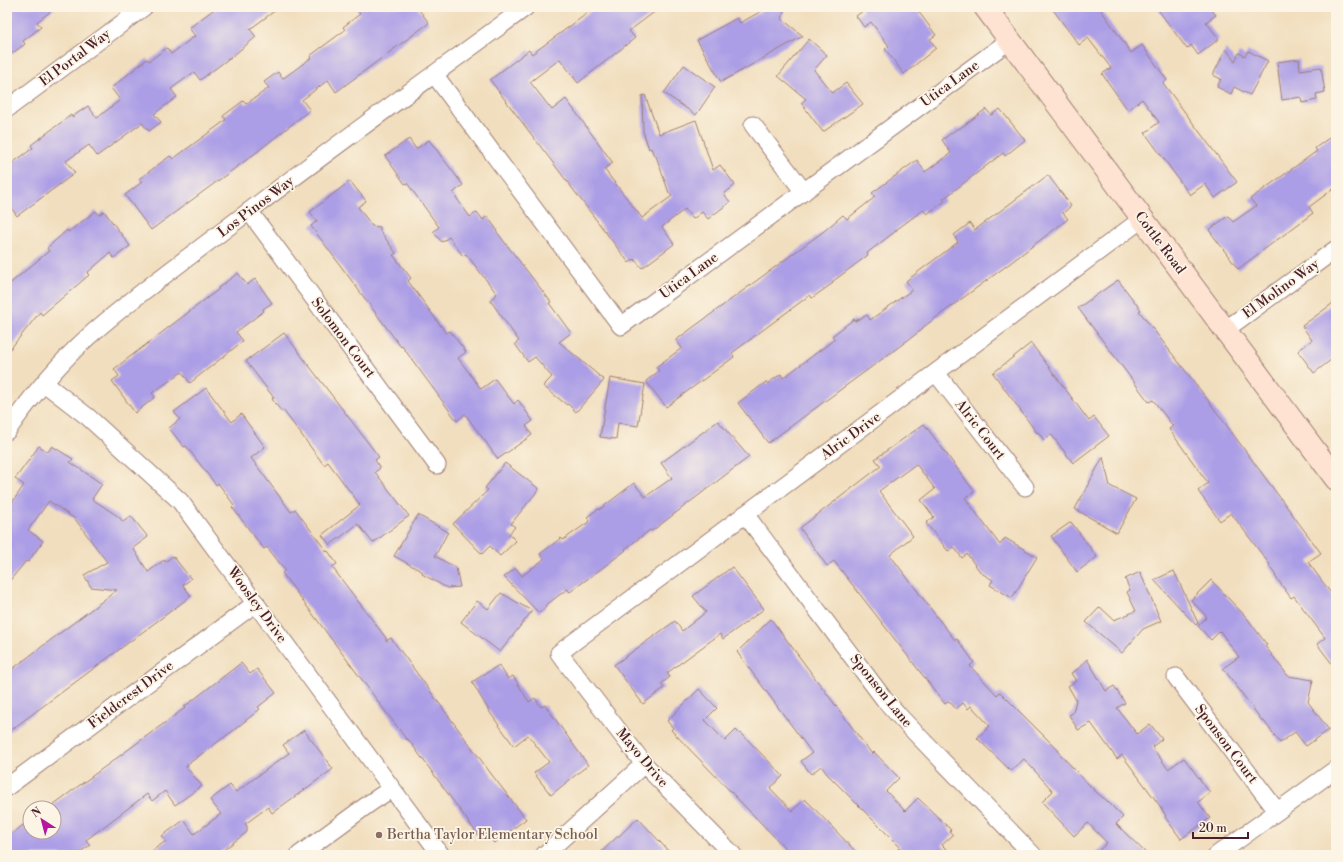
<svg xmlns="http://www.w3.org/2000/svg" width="1343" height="862" font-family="'Libre Bodoni',serif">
  <rect width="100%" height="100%" fill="#fcf5e5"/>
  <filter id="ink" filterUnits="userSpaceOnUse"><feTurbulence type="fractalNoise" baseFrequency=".025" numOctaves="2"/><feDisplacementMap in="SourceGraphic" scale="8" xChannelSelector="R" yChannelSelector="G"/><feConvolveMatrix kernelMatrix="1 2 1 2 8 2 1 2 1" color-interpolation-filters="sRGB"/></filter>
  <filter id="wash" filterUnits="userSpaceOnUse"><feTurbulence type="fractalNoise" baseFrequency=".012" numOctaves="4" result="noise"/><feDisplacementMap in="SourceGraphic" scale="16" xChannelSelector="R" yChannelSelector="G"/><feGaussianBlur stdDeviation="0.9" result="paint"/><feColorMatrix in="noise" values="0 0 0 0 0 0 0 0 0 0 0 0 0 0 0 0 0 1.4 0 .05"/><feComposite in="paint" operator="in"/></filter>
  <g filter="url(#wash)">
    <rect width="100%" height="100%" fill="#f1debe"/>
    <g id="blocks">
      <!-- building -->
      <path fill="#ac9ee6" d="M7,7H56L37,22L41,27L23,41L25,44L7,57Z
        M217,7H280L250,29L256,37L235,54L200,80L194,72L171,89L177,97L154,114L161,122L149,131L142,123L97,156L89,145L66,161L75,173L17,216L7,202V167L33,148L31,145L71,115L72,117L88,106L97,118L120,100L111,88L147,59L149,61L167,48L171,54L195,36L189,28Z
        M355,7H417L429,23L336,92L328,80L302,100L310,110L253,155L151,230L125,195L142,182L139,179L170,156L173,159L226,120L223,116L243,101L246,104L269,88L264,82L278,72L282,78L285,77L311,58L310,56L345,30L343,27L360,14Z
        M596,7H661L629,31L635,38L578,83L560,59L530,82L552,110L566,99L613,163L604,169L642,218L672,196L669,193L656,156H654L651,148L649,149L643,131L642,96L645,95L659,134L696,120L713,170L720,165L735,185L724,194L730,202L708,219L702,212L693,219L685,209L662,227L674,244L642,268L634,259L629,263L490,80L529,50L532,54Z
        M769,7H785L782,19L803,36L721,82L697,40L737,18L740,23Z
        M861,7H915L936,35L930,39L936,48L904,74L885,49L889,46L871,22L864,27L856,16L863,11Z
        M1051,7H1099L1131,53L1142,45L1167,80L1163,83L1237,182L1215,198L1205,184L1190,195L1145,133L1159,122L1142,99L1128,110L1102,74L1111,68L1088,38L1079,45Z
        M1156,7H1209L1216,15L1206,22L1219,39L1198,55L1191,45L1187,49Z
        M809,39L827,55L814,70L832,93L846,83L863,104L823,132L801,103L806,99L778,76Z
        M1226,49L1235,61L1239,53L1245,56L1248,51L1268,61L1250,95L1234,87L1231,94L1217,87L1221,79L1213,75Z
        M1299,59L1300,70L1321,67L1325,92L1316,94L1317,100L1302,103L1301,97L1282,100L1277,62Z
        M684,65L715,87L696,115L664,93Z
        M986,109L991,115L1000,109L1025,140L1005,156L1003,153L943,199L945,201L927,214L923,210L896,230V231L867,253L868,255L832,282L833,283L812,298L810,295L732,353L734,357L666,407L646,381L659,371L656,367L682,348L676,340L824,231L843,215L847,219L875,197L872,193L917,160L925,172L951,153L942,140L958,128L959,129Z
        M1336,133V187L1309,207L1313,213L1238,269L1209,230L1228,216L1233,222L1256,206L1250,199L1317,151L1315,148Z
        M409,139L416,149L429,140L463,185L453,193L470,217L477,212L483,220L487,216L497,230L496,231L551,302L549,303L571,333L559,342L604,380L576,412L568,404L567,405L543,386L552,377L535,357L528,362L515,344L519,341L490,300L497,294L466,254L463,256L449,237L442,242L433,232L439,227L407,183L405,184L385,156Z
        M1048,175L1071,206L1063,213L1068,219L1009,264L922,328L923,329L768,443L738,403L766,382L767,384L781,374L783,378L835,339L832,336L854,319L855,321L867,315L870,320L912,290L906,281L958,242L954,235L970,223L975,230Z
        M350,181L366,201L358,207L372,226L380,227V231L396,253L393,255L411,278L408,281L446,333L450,331L466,352L458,358L481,389L495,379L514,404L518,400L533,421L526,426L532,435L498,459L465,414L457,421L402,346L401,347L311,226L317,221L310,212Z
        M96,211L99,215L104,211L130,246L114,258L110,253L87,273L89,275L42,315L40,312L7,353V286L49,251L47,248L67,230L68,232Z
        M238,273L247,285L255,279L272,303L263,309L264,311L236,332L243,341L190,383L182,372L152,393L155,397L135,413L112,381L119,376L114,369L219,289L218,288Z
        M1118,280L1141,310L1139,311L1201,391L1321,553L1308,562L1336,600V669L1317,644L1325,638L1294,596L1291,598L1275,576H1276L1269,566L1270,565L1231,513L1220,521L1198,491L1208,483L1169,429L1173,426L1153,400L1149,402L1078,308Z
        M1336,301V356L1314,373L1298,351L1312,340L1302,326Z
        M284,333L379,457L375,460L380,468L375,472L409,516L373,543L358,524L330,545L322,535L360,505L328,462L324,465L283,410L281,411L272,399L274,398L246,361Z
        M1031,343L1089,421L1094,417L1109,436L1073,463L1051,434L1044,440L1038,432L1037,433L993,373Z
        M610,378L645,384L638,426L618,423L616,439L600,437Z
        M206,388L232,422L241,414L265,447L251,458L291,512L295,509L327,552L328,551L337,564L332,567L386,638V641L391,638L492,775L526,819L494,843L487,834L481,839L408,739L407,740L282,573L285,570L267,547L264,549L232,507L234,505L218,483L216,485L186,446L184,447L169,428L180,419L174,412Z
        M718,421L749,457L652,531L650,530L625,549L626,550L570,592L567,589L545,606L546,607L539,613L504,577L516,568L522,576L544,559L540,554L561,538L563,540L590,521L587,517L598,509L599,510L634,483L645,497L672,478L661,463Z
        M924,424L974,491L965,498L1000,545L1005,538L1037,557L1012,598L990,585L993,580L981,573L967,554L962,558L954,547L948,551L926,523L934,517L921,500L935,489L916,464L879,491L913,536L890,555L940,621L955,640L957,639L974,662L970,666L997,695L1000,692L1059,751L1058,752L1094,790L1103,798H1104L1123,817L1116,824L1148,855H1094L1107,843L1088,823L1074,836L1042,802L1053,791L1024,759L1011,771L977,738L990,726L971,706L968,709L963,703L956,709L949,701L945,704L834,561L827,566L800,528L881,466L875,459Z
        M39,446L48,452L52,446L73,459L70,462L102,484L92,499L119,517L123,522L131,516L148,537L133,548L148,572L164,560L165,562L173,556L191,579L183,585L191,596L7,733V673L117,590L91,587L84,575L107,562L75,519L49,501L28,530L43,541L28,562L26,561L7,584V510L24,485L15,479Z
        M1103,457L1110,486L1136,499L1117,533L1075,509Z
        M505,463L539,489L511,524L515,527L509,534L516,541L500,556L490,546L482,554L453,524L488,490L485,488Z
        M418,515L448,532L435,556L456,568L460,587L447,588L422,574L423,572L394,556Z
        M1071,522L1097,557L1077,572L1051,536Z
        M732,567L764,609L723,639L720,634L667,673L670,677L661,684L664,688L643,704L614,665L675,621L682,631L706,612L693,596Z
        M1174,571L1198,623L1196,625L1154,580Z
        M1140,572L1161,621L1143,629L1122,653L1086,622L1100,607L1114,620L1136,611L1127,592L1130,590L1125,579Z
        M1211,580L1247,618L1267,645L1265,646L1288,676L1313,680L1308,702L1329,730L1306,746L1295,732L1280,743L1264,721L1263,722L1223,668L1239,657L1220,631L1211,640L1198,626L1207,617L1191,600Z
        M501,593L532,611L500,652L461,622L477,601L488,609Z
        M771,619L872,754L874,752L899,778L886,791L905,811L918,798L951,830L949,831L953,835L942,845L952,855H892L900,847L828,775L821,766L811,774L801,761L812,753L737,652Z
        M1087,659L1106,691L1114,686L1125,703L1117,708L1137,734L1150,724L1162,739L1152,747L1168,769L1184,758L1210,793L1198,802L1210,818L1181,839L1165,817L1166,816L1160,806L1122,755L1117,759L1091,723L1078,730L1069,715L1073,713L1076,700L1068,686L1076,681L1071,673L1078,669Z
        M241,663L250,674L257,669L276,693L258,707L260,709L234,730L188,764L186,767L202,786L175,805L165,791L152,801L147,794L86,840L90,845L76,855H14L7,846V838L23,825L28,832H54V808L50,807L185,708L184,707Z
        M499,665L508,679L513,676L529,702L535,698L541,707L545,705L588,765L551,795L534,773L549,762L528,735L514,746L491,714L472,682Z
        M699,689L717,708L705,720L725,741L736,730L740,734L741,733L783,776L770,788L792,811L805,799L859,855H792L671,730L673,728L667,721Z
        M304,730L333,769L272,813L268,807L245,824L247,826V832L217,855H146L166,841L162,836L184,820L194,834L221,814L210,800L230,785L236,792L289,753L283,745Z
        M638,818L672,855H598L618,836V837Z"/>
    </g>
  </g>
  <g filter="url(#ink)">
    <use href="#blocks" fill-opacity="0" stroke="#9e7e74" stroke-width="1"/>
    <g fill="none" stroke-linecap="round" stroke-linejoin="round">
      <!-- street casing -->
      <g stroke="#9e7e74" stroke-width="19">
        <path id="street" d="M434,74L621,326L1010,40
          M7,109L144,7
          M753,125L804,192
          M249,211L437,465
          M1225,330L1336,249
          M936,373L1025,487
          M44,383L88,417L180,501L441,855
          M7,431C31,397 58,364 89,336C134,296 184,261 232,224C329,150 428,79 526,7
          M745,514L884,699L902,719L1033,855
          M1176,677L1277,811
          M7,787L256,603
          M299,855L370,803L391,789
          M544,855L644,764
          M733,855L644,764L559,653L1142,219
          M1217,855L1336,769"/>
      </g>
      <!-- secondary casing -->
      <g stroke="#9e7e74" stroke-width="24">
        <path id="secondary" d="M985,7L1336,479"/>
      </g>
      <!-- street -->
      <use href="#street" stroke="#fff" stroke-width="17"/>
      <!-- secondary -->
      <use href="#secondary" stroke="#fee3d2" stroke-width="22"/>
    </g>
  </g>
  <!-- markers -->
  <circle fill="#8d6e63" stroke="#fcf5e5" stroke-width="1.5" cx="379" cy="835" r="4"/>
  <g text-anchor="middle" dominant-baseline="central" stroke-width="3.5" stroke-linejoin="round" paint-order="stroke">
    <!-- street labels -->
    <g font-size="14" fill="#4a1f2b" stroke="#fcf5e5">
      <text transform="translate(75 58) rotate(-37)">El Portal Way</text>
      <text transform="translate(950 84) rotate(-36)">Utica Lane</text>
      <text transform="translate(256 207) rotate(-37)">Los Pinos Way</text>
      <text transform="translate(1160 243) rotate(53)">Cottle Road</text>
      <text transform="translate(689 276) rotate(-36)">Utica Lane</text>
      <text transform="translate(1281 289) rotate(-36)">El Molino Way</text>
      <text transform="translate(343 338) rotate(53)">Solomon Court</text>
      <text transform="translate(980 430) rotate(52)">Alric Court</text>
      <text transform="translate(851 436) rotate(-36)">Alric Drive</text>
      <text transform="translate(257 605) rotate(54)">Woosley Drive</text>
      <text transform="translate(881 691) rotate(51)">Sponson Lane</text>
      <text transform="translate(131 695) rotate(-37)">Fieldcrest Drive</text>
      <text transform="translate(1226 744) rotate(53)">Sponson Court</text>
      <text transform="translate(642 758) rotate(50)">Mayo Drive</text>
    </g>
    <!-- education labels -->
    <g font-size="14" fill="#785e54" stroke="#fcf5e5" text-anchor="start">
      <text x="387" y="835">Bertha Taylor Elementary School</text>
    </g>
  </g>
  <!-- margin -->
  <rect width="1343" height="862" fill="none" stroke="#fcf5e5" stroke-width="24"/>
  <!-- north arrow -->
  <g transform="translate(42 820) rotate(324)"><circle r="19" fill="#fcf5e5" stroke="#b59f9b"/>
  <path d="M0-3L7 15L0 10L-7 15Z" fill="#b5179e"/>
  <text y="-6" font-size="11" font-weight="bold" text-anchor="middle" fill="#4a1f2b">N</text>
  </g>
  <!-- scale -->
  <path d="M1193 832v6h55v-6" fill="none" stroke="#4a1f2b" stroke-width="2"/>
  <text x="1199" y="832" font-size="12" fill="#4a1f2b" stroke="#fcf5e5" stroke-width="3" paint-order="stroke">20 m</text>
</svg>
